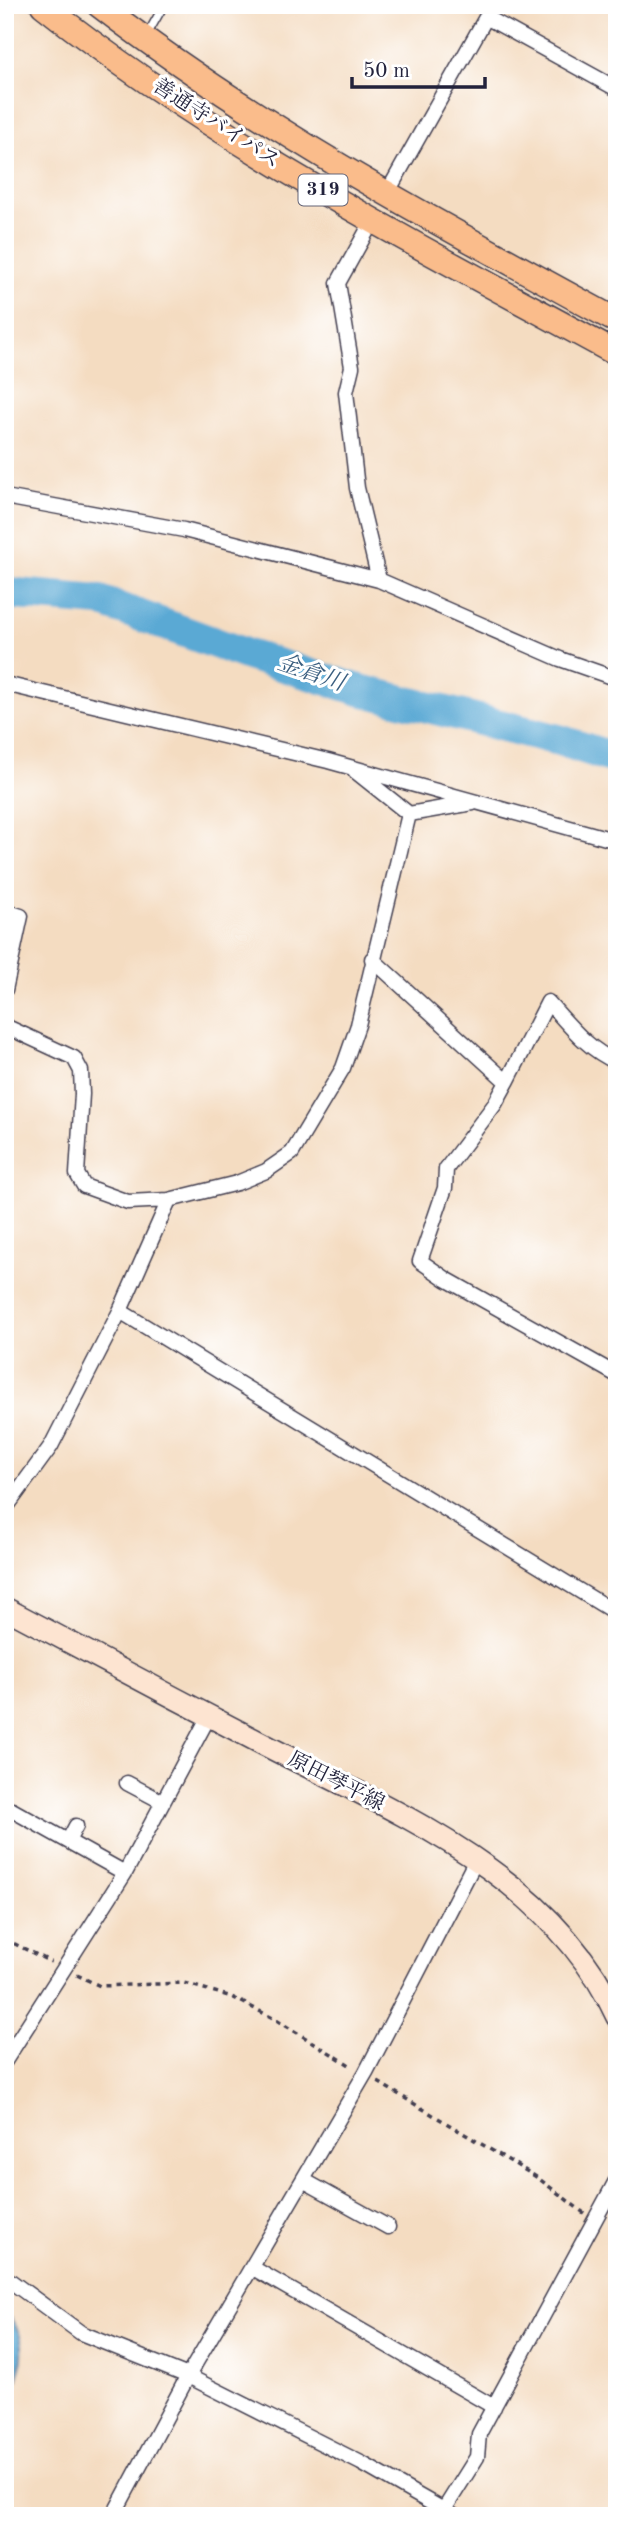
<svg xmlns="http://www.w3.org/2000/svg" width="622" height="2521" font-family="'Old Standard TT','Noto Serif JP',serif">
  <rect width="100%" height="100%" fill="#fff"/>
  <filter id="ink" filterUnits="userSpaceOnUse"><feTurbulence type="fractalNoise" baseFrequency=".0143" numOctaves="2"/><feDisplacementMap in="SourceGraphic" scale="14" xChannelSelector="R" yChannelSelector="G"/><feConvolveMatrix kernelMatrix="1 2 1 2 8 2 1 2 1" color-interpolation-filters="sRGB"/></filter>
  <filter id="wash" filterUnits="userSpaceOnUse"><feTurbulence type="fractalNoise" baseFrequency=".00686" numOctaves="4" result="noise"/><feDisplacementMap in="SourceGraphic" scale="28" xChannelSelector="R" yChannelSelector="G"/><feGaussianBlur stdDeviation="1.57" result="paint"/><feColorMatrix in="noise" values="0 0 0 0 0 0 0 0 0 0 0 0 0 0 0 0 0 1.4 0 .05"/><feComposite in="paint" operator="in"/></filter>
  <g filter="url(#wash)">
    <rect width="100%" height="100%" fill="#f4dcc1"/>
    <!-- water -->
    <path fill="#5aa9d4" stroke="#3e6688" stroke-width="2" d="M5,2313C37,2342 17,2380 5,2416Z"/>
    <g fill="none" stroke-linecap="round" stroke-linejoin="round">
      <!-- river -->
      <path stroke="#5aa9d4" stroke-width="32" d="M5,593L100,601L248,655L360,690L559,740L617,759"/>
    </g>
  </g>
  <g filter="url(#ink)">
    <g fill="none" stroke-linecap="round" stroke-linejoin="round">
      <!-- service casing -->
      <g stroke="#423e4f" stroke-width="10">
        <path id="service" d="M147,35L164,5"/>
      </g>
      <!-- minor casing -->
      <g stroke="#423e4f" stroke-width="17">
        <path id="minor" d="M486,17L617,89
          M386,195L493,5
          M373,220L338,283L352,367L346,392L357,488L379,580
          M5,497L184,530L379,580L560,659L617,679
          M5,684L328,761L617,841
          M355,771L409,814L473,803
          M5,911L21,916L5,990
          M372,959L507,1082L495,1104L446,1169L445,1188L420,1261L446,1279L617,1375
          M5,1026L74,1058L81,1071L82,1094L77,1174L84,1186L128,1202L169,1200L237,1183L266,1171L292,1153L343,1068L358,1025L409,814
          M507,1082L548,1002C569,1025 588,1050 617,1062
          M120,1311L611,1610L617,1601
          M5,1509L51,1446L120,1311L169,1200
          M127,1783L163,1802
          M12,1810L125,1873
          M68,1841L76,1826
          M5,2061L125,1873L209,1716
          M303,2180L388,2227
          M253,2268L494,2407
          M5,2277L81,2333L188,2376L361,2463L454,2516
          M113,2516L188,2376L366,2072L476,1860
          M440,2516L477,2457L479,2434L617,2179"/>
      </g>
      <!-- secondary casing -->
      <g stroke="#423e4f" stroke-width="24">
        <path id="secondary" d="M5,1608C90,1653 174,1698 259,1742C392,1811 551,1872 617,2017"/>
      </g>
      <!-- trunk casing -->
      <g stroke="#423e4f" stroke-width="27">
        <path id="trunk" d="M43,5C218,144 421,247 617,354
          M99,5C261,129 439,224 617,321"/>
      </g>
      <!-- path -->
      <path stroke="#423e4f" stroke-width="3.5" stroke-dasharray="5 5" stroke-linecap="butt" d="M5,1939L51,1962
        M77,1975L100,1986L184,1983L232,1997L273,2018L353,2067
        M378,2082L538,2178L584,2213"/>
      <!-- service -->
      <use href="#service" stroke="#fff" stroke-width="7"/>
      <!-- minor -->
      <use href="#minor" stroke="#fff" stroke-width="14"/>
      <!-- secondary -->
      <use href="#secondary" stroke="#fde4d1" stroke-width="21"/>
      <!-- trunk -->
      <use href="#trunk" stroke="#fabc8b" stroke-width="24"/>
    </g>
  </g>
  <g text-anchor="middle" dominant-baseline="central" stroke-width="6" stroke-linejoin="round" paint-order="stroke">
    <!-- shield labels -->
    <rect fill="#fff" stroke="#646476" stroke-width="2" x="298.5" y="174.5" width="49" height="31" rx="5"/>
    <g font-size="19" font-weight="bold" fill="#22223b">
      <text x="323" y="190">319</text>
    </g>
    <!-- street labels -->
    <g font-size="21" fill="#22223b" stroke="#fff">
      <text transform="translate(216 124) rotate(33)">善通寺バイパス</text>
      <text transform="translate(336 1782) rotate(27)">原田琴平線</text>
    </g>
    <!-- water labels -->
    <g font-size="23" font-style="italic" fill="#3b5f80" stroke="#fff">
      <text transform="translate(311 673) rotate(19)">金倉川</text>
    </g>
  </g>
  <!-- margin -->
  <rect width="622" height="2521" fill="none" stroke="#fff" stroke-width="28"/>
  <!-- scale -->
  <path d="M352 77v10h133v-10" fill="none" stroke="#22223b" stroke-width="3.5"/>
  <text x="363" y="77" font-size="21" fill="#22223b" stroke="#ffffff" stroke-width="5" paint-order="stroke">50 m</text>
</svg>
